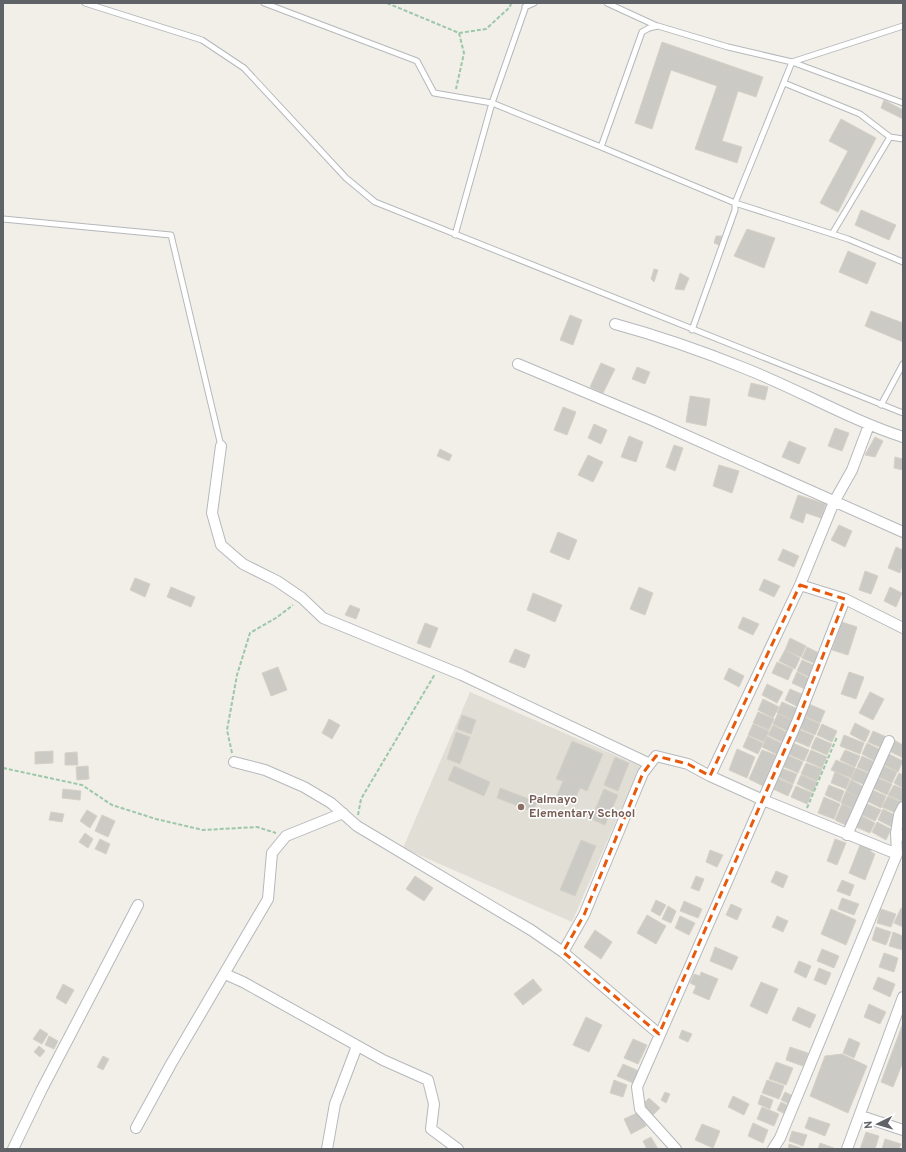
<svg xmlns="http://www.w3.org/2000/svg" width="906" height="1152" font-family="Overpass,sans-serif">
  <rect width="100%" height="100%" fill="#f1efe8"/>
  <!-- education -->
  <path fill="#e1ded6" d="M470,692L640,766L572,922L403,848Z"/>
  <!-- building -->
  <path fill="#cccac5" stroke="#d6d1c6" d="M662,42L763,77L756,97L738,91L722,141L742,147L737,163L695,149L717,86L671,70L652,129L635,123Z
    M884,100L903,110V119L881,108Z
    M841,119L876,138L838,212L820,203L848,151L829,141Z
    M861,210L896,225L889,240L855,225Z
    M747,229L775,238L764,268L734,256Z
    M716,236H722L719,245L714,243Z
    M848,251L876,263L867,284L839,272Z
    M654,269L658,270L654,282L651,279Z
    M680,273L689,278L684,290L675,289Z
    M871,311L903,323V342L865,326Z
    M570,315L582,320L573,345L560,340Z
    M601,363L615,369L603,393L590,387Z
    M637,367L650,372L645,384L632,379Z
    M751,383L768,387L765,400L748,396Z
    M690,396L710,399L706,426L686,422Z
    M563,407L576,412L567,435L554,430Z
    M594,424L607,430L601,444L588,438Z
    M835,428L849,433L842,451L828,446Z
    M629,436L643,442L636,462L621,457Z
    M875,437L883,441L875,457L865,455Z
    M789,441L806,448L799,464L782,457Z
    M674,445L683,448L675,471L666,467Z
    M440,449L452,455L449,461L437,456Z
    M588,455L603,462L593,482L578,475Z
    M895,457L903,459V470L894,468Z
    M719,465L739,471L732,493L713,486Z
    M798,495L826,504L821,518L806,513L803,523L790,518Z
    M839,525L852,531L845,547L831,540Z
    M558,532L577,540L569,560L550,552Z
    M896,547L903,550V564L900,573L888,568Z
    M783,549L799,556L794,567L778,560Z
    M865,571L878,576L871,594L859,590Z
    M135,578L150,584L145,597L130,590Z
    M764,579L780,586L774,597L759,590Z
    M171,587L195,597L191,607L167,597Z
    M639,587L653,593L645,615L630,609Z
    M890,587L902,593L896,607L884,601Z
    M533,593L562,605L555,622L527,610Z
    M350,605L360,609L356,619L345,615Z
    M743,617L759,624L753,635L738,628Z
    M842,622L857,627L848,655L832,650Z
    M425,623L438,628L430,648L417,643Z
    M790,638L806,646L801,657L785,650Z
    M807,647L823,655L818,665L802,658Z
    M515,649L530,655L525,668L509,662Z
    M785,650L800,658L795,669L779,661Z
    M802,660L818,667L813,679L797,671Z
    M777,662L793,669L788,680L772,673Z
    M278,667L287,690L271,696L262,673Z
    M729,668L744,676L739,687L724,679Z
    M797,672L812,680L807,690L792,683Z
    M849,672L864,677L856,699L841,694Z
    M767,684L783,692L777,703L762,695Z
    M790,689L806,696L800,708L785,700Z
    M870,692L884,699L873,720L859,713Z
    M763,699L779,707L773,718L758,710Z
    M782,702L798,709L792,720L777,713Z
    M809,704L825,711L820,723L804,716Z
    M758,712L774,719L769,730L753,723Z
    M778,713L794,721L789,732L773,724Z
    M462,715L476,720L471,734L457,729Z
    M804,717L820,724L815,735L799,728Z
    M329,719L340,725L332,739L322,733Z
    M855,723L870,731L865,742L850,734Z
    M753,724L769,731L764,742L748,735Z
    M822,724L837,731L832,742L817,735Z
    M773,725L788,733L784,743L768,735Z
    M798,729L814,736L809,747L793,740Z
    M873,731L889,738L884,749L868,742Z
    M456,732L470,737L460,764L447,759Z
    M844,735L864,743L860,754L840,746Z
    M748,736L763,743L758,754L743,747Z
    M767,736L783,744L778,755L762,747Z
    M816,737L832,744L827,755L811,748Z
    M894,740L903,745V758L889,751Z
    M572,741L603,754L587,791L580,788L574,802L557,795L563,781L556,779Z
    M793,743L809,750L804,761L788,754Z
    M867,743L883,751L877,762L862,754Z
    M737,749L755,757L747,778L729,770Z
    M762,750L776,755L763,786L749,779Z
    M811,750L827,757L822,768L806,761Z
    M845,750L860,756L855,767L840,760Z
    M53,751V763L35,764V752Z
    M77,752L78,765H65V753Z
    M887,753L903,761L898,772L882,764Z
    M787,755L803,762L798,773L782,766Z
    M862,756L877,763L872,774L857,767Z
    M615,757L629,763L618,791L604,785Z
    M836,760L855,768L851,778L831,770Z
    M806,763L822,769L817,781L801,774Z
    M881,765L897,772L892,783L876,776Z
    M88,766L89,779L77,780L76,767Z
    M454,766L490,782L484,796L448,780Z
    M781,768L797,774L793,784L778,777Z
    M856,768L872,775L867,786L851,779Z
    M835,772L850,779L846,789L831,783Z
    M899,773L903,775V788L894,783Z
    M801,775L817,782L813,792L797,784Z
    M875,777L892,784L887,795L871,787Z
    M777,778L793,785L788,796L773,789Z
    M851,780L866,788L861,799L846,791Z
    M829,785L844,791L840,802L825,795Z
    M894,785L903,789V802L888,795Z
    M796,786L812,793L807,804L791,797Z
    M500,788L537,802L533,812L497,798Z
    M63,789L81,791L80,800L62,798Z
    M604,789L618,795L605,825L591,819Z
    M870,789L886,796L881,808L865,800Z
    M846,791L861,799L856,810L841,803Z
    M888,796L903,803L898,814L882,807Z
    M824,797L840,804L834,819L818,813Z
    M865,803L881,810L875,821L860,814Z
    M842,804L857,811L850,827L835,820Z
    M883,809L897,816L892,827L878,820Z
    M87,810L97,816L90,828L80,821Z
    M51,812L64,814L62,822L49,820Z
    M102,815L115,821L108,837L95,831Z
    M860,815L875,823L870,833L854,826Z
    M877,822L891,829L886,840L872,832Z
    M85,833L93,839L88,848L79,842Z
    M100,839L110,844L106,854L95,849Z
    M835,839L846,843L837,865L827,861Z
    M581,840L596,846L575,896L560,890Z
    M860,845L871,847V852L875,854L865,880L849,873Z
    M710,850L723,855L717,867L706,862Z
    M776,871L788,876L783,888L771,882Z
    M415,876L433,888L424,901L406,889Z
    M696,876L704,879L699,891L691,888Z
    M842,880L854,885L850,896L837,891Z
    M842,898L859,904L854,915L838,909Z
    M656,900L666,905L660,916L651,911Z
    M684,901L702,909L698,918L680,911Z
    M731,904L742,909L737,920L726,915Z
    M668,906L676,911L671,923L662,919Z
    M901,908L903,909V927L894,923Z
    M831,909L856,920L846,945L821,934Z
    M881,909L896,914L891,927L877,923Z
    M647,915L666,926L656,944L637,933Z
    M680,916L695,923L689,935L675,928Z
    M777,916L788,921L783,932L772,927Z
    M876,927L891,932L886,945L872,940Z
    M595,930L612,942L601,959L584,947Z
    M893,932L903,936V950L889,946Z
    M715,947L738,957L732,970L710,961Z
    M822,949L839,956L834,968L817,961Z
    M884,953L898,958L894,972L879,967Z
    M799,961L811,966L806,978L794,972Z
    M819,968L831,973L826,985L814,980Z
    M701,972L718,979L709,1000L693,993L696,986L690,983L694,974L700,976Z
    M878,977L895,984L890,997L873,989Z
    M533,979L542,990L523,1005L514,994Z
    M761,982L778,989L767,1014L750,1006Z
    M63,984L74,990L66,1004L56,998Z
    M869,1004L886,1012L880,1024L864,1017Z
    M798,1007L816,1015L810,1028L792,1020Z
    M586,1017L602,1025L589,1052L573,1045Z
    M903,1023V1062L893,1087L881,1082Z
    M40,1029L48,1034L42,1044L33,1039Z
    M682,1030L692,1034L688,1042L679,1038Z
    M49,1036L58,1041L54,1049L45,1045Z
    M849,1038L860,1043L854,1058L843,1053Z
    M633,1039L647,1045L638,1064L624,1058Z
    M39,1046L45,1051L40,1057L34,1052Z
    M790,1047L808,1053L803,1066L786,1060Z
    M842,1054L867,1066L848,1113L810,1096L825,1056Z
    M103,1056L109,1059L103,1070L97,1067Z
    M776,1062L793,1068L786,1085L769,1079Z
    M623,1064L639,1071L633,1083L617,1076Z
    M614,1080L627,1085L623,1097L610,1093Z
    M767,1080L784,1086L779,1099L762,1093Z
    M665,1092L670,1094L666,1103L661,1100Z
    M785,1092L793,1096L789,1104L781,1100Z
    M761,1095L773,1100L770,1109L758,1104Z
    M733,1096L749,1104L744,1115L728,1107Z
    M649,1098L660,1108L653,1115L642,1105Z
    M781,1102L789,1106L785,1114L777,1110Z
    M762,1107L779,1114L774,1126L757,1119Z
    M639,1112L646,1126L631,1134L624,1119Z
    M809,1117L830,1124L825,1136L805,1128Z
    M753,1123L768,1130L763,1143L748,1136Z
    M702,1124L720,1131L713,1148L695,1140Z
    M792,1131L807,1135L803,1146L789,1141Z
    M866,1132L879,1136L875,1149H860Z
    M651,1137L658,1149H647L643,1141Z
    M885,1139L901,1144L899,1149H882Z
    M820,1143L834,1148V1149H818Z
    M789,1144L804,1149H788Z"/>
  <g fill="none" stroke-linecap="round" stroke-linejoin="round">
    <!-- lane casing -->
    <g stroke="#b5b8bc" stroke-width="7">
      <path id="lane" d="M85,3L202,40L244,68L346,178L375,202L903,413
        M264,3L417,61L434,93L492,103L601,147
        M607,3L657,26
        M525,7L534,3
        M792,62L903,26
        M784,83L860,114L890,137L903,139
        M903,103L792,62L728,47L658,26L649,28L642,32L601,147L735,203L848,239L903,262
        M3,219L171,235L221,446
        M832,234L890,137
        M455,235L492,103L527,3
        M692,330L735,210V203L792,62
        M881,405L903,364"/>
    </g>
    <!-- street casing -->
    <g stroke="#b5b8bc" stroke-width="12">
      <path id="street" d="M615,324C659,336 702,351 744,368C798,389 848,419 903,437
        M518,364L654,421L903,532
        M221,446L212,513L221,545L243,564L277,581L302,598L323,618L462,675L650,764
        M800,585L845,599
        M234,762L265,770L304,787L331,803L357,826L531,930L563,952L659,1034
        M710,776L800,585L834,502L852,470L869,425
        M896,833L899,815L903,807
        M847,835L889,741
        M563,952L584,915L643,773L656,756L688,764L710,776L763,800L897,854
        M225,974L243,982L383,1060L428,1080L434,1104L431,1129L458,1149
        M861,1116L903,1130
        M136,1128L171,1064L268,899L272,853L286,836L343,813
        M13,1149L42,1089L138,905
        M327,1149L335,1104L357,1046
        M676,1149L640,1109L637,1087L797,722L845,599L903,628
        M773,1149L780,1138L897,854L896,833L903,836
        M847,1149L903,997"/>
    </g>
    <!-- path -->
    <path stroke="#9cc7a9" stroke-width="2" stroke-dasharray="4 2" stroke-linecap="butt" d="M387,3L459,33L464,53L456,89
      M459,33L486,29L510,7L511,3
      M232,753L227,730L237,675L250,633L276,618L293,605
      M3,768L82,785L112,805L156,819L203,830L257,827L276,833
      M807,808L837,737
      M358,815L361,799L435,674"/>
    <!-- lane -->
    <use href="#lane" stroke="#fff" stroke-width="5"/>
    <!-- street -->
    <use href="#street" stroke="#fff" stroke-width="10"/>
  </g>
  <!-- marked area -->
  <path fill="none" stroke="#e8590c" stroke-width="3" stroke-dasharray="8 5" stroke-linejoin="round" d="M800,585L845,599L797,722L659,1034L563,952L584,915L643,773L656,756L688,764L710,776Z"/>
  <!-- markers -->
  <circle fill="#8d6e63" stroke="#fff" stroke-width="1.5" cx="521" cy="807" r="4"/>
  <g text-anchor="middle" dominant-baseline="central" stroke-width="3" stroke-linejoin="round" paint-order="stroke">
    <!-- education labels -->
    <g font-size="12" font-weight="bold" fill="#785e54" stroke="#fff" text-anchor="start">
      <text x="529" y="800">Palmayo<tspan x="529" dy="14">Elementary School</tspan></text>
    </g>
  </g>
  <!-- border -->
  <rect width="906" height="1152" fill="none" stroke="#5f6368" stroke-width="8"/>
  <!-- north arrow -->
  <g transform="translate(878 1124) rotate(265)" stroke="#ffffff" stroke-width="3" paint-order="stroke">
  <path d="M0-3L7 15L0 10L-7 15Z" fill="#5f6368"/>
  <text y="-6" font-size="11" font-weight="bold" text-anchor="middle" fill="#5f6368">N</text>
  </g>
</svg>
